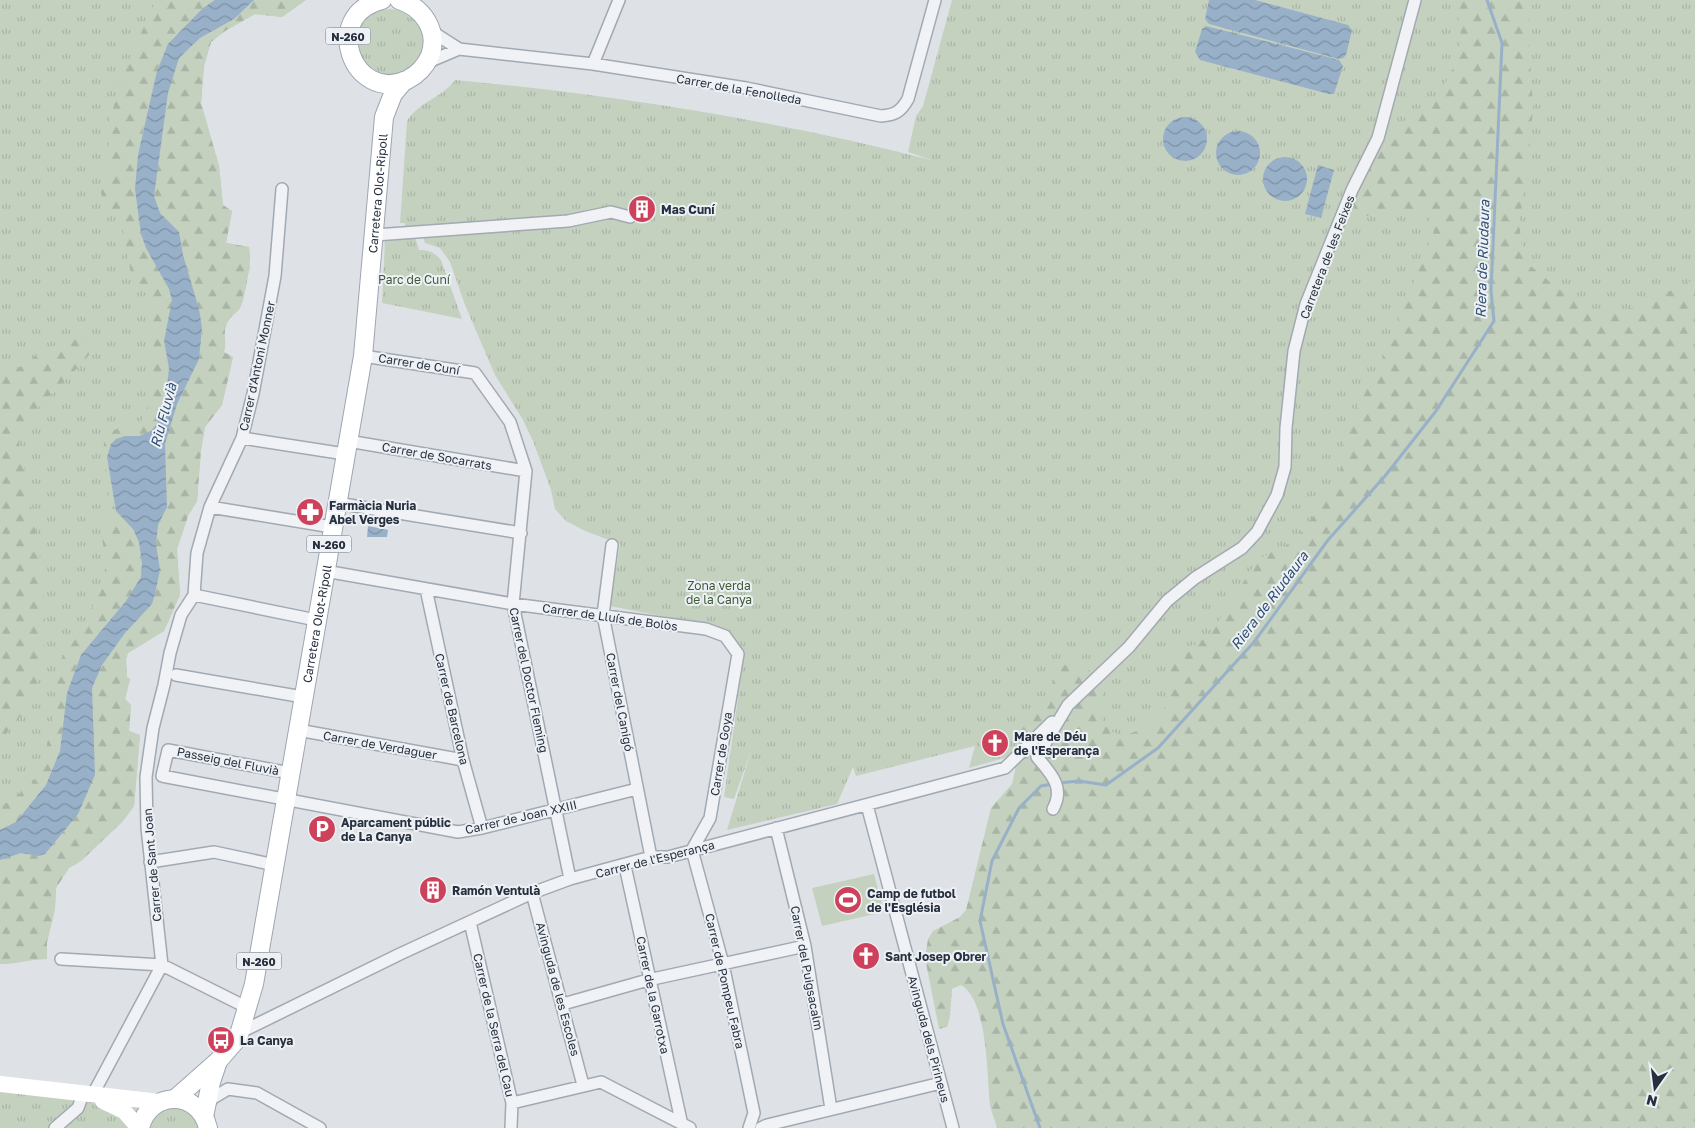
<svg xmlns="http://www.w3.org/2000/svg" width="1695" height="1128" font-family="'Golos Text',sans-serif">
  <defs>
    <pattern id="grass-tufts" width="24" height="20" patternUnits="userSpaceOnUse" patternTransform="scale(1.25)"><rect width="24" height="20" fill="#c4d1bf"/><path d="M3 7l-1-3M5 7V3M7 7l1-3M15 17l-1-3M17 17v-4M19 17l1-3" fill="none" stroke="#a8b4a5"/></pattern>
    <pattern id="forest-firs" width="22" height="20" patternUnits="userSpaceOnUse" patternTransform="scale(1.25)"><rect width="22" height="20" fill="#c4d1bf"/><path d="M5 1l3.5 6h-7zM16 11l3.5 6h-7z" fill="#a8b4a5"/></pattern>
    <pattern id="water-waves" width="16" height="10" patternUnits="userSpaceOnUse" patternTransform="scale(1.25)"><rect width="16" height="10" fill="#98b1c8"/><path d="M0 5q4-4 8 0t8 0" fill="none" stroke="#7c90a4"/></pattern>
  </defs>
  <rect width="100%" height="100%" fill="#dee2e7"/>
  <!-- grass -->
  <path fill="url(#grass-tufts)" d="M0,0H306L282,17L255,14L225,31L211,42L204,66L201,103L219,166L223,205L232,211L226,243L249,247C252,257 245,303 239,310C233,316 228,318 225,328C224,337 227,344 224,352L233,357L222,405L205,427L201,450L197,501L188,516L177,549L180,595L164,631L128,653L126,659L127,677L130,679L125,699L131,705L129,731L140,735L134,806L122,822L81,861L69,868L56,888L55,909L47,942V959C31,959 16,964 0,964Z
    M952,0H1695V1128L1029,789L1008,757L969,768L975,746L856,776L853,767L837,804L727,830L751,751L734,799L724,797L744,656L727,629L610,606L620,544L585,531L566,521L555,509L551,490L533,441L523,420L495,375L465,305L450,262L440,248L425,243L421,230L405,229V223H400L407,121C417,103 443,97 455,80C616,95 774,120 931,160L908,152L916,116L923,106Z
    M357 42a33 33 0 1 1 66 0a33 33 0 1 1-66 0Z
    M391,235L415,237L419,250C429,250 434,252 441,260L462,319L382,303L385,241Z
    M0,1079L120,1094L193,1093L215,1114L216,1128H0Z"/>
  <!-- forest -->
  <path fill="url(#forest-firs)" d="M156,0H215C200,10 177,30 168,44C158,60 155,80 150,98C140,143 130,187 141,233C147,256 167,274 172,298C174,313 165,328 165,343C164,352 168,360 169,369C170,389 166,424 145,434C136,438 125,436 116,439L113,504L116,511L133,529L139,542L142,564L140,580L126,601L81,655L67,693L60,751L46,785L16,822L0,830V807L29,787L41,770L51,728L59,662L74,641L101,591L106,564L102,537L110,508L103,449L106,434L123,426L141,422L151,397L152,308L147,295L132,279L122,225L102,198L101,192L107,173L110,120L121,78Z
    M254,0H306L282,17L255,14L225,31L211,42L204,66L201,103L219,166L223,205L232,211L226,243L249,247L250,268L239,309L229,318L225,329L224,352L233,357L222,405L205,427L201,450L197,501L188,516L177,549L180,595L164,631L128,653L126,659L127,677L130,679L125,699L131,705L129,731L140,735L134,806L122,822L81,861L69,868L56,888L55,909L47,942V959C31,959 16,964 0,964V860L21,853L41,856L47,853L58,841L94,740L92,688L95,678L124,633L152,604L155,594L160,570L156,544L159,525L167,507L165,444L177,404L199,359L202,328L199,309L183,255L179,232L160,213L154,196L168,93L179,58L200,38L234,19Z
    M1452,0H1532L1528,28L1533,108L1528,166L1519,223L1523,254L1527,263L1571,299L1588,309L1608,314L1636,307L1695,279V1128H997C995,1121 992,1113 990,1106C987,1077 988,1000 961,985L952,989L950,1017L947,1027L939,1029L925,958L928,939L933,931L960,917L966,910L991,808L1012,784L1020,748L1008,728C1028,718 1041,703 1052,684C1060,670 1058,669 1072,660C1085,663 1102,680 1103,695C1103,703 1100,711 1102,719C1106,724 1110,731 1115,733C1136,740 1163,716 1170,697C1175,682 1168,670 1167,655L1176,649L1194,645L1210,635L1258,559L1290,543L1302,531L1337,485L1344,455L1343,436L1384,356L1434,231C1425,196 1393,214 1368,216C1362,216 1356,213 1350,210C1354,198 1381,138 1389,131C1397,122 1410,123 1419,116C1429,110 1435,99 1441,90C1462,55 1467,39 1452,0Z
    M76,340L88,343L89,355C70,380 19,415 19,447C19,450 21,454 22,458C26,473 28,490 31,506C45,579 64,685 0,739V374L22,366L45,348Z"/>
  <!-- pitch -->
  <path fill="#c4d1bf" d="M874,874L884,912L822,926L812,888Z"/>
  <!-- water -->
  <path fill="url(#water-waves)" d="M215,0H254L234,19L200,38L179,58L168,93L154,196L160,213L179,232L183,255L199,309L202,328L199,359L177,404L165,444L167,507L158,525L156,544L160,570L155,594L152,604L125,633L102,665L92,688L95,775L78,814L45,854L38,856L21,853L0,860V830L16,822L46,785L60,751L67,693L81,655L126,601L141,577L142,564L139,542L133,529L116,511L107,457L111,444L116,439L125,436H139L151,431L158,422L165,405L169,368L164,341L172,300L169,289L146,248L141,234L135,189L138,155L157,71L168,44L203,8Z
    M1209,0H1255L1348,25L1352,30L1346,55L1343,58L1339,59L1209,24L1205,19Z
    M1206,26L1339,60L1343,66L1334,94H1329L1200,60L1195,52L1202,29Z
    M1163 139a22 22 0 1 1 44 0a22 22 0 1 1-44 0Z
    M1216 153a22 22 0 1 1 44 0a22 22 0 1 1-44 0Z
    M1263 179a22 22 0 1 1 44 0a22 22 0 1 1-44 0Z
    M1318,165L1334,170L1321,218L1305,214Z
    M368,526L388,530L387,537H367Z"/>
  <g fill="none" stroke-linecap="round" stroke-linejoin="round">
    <!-- stream -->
    <path stroke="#98b1c8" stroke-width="3" d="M1059,783L1079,781L1106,785L1158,748L1254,642L1328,540L1385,476L1436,411L1494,321L1491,291L1502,43L1487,0
      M1040,1128L1003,1024L980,921L992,861L1019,808L1041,786L1053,784"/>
    <!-- street casing -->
    <g stroke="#a3a9b1" stroke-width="14">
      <path id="street" d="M431,31L459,49L593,64L746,88L881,116C896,115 901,111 908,99L935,0
        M426,63L459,49
        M593,64L619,0
        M375,235L568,221L611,212L630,217
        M363,356L475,373L510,422L526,471L513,604L570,879
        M242,438L345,454
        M348,441L526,471
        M337,503L521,533
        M210,507L332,527
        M612,545L603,615L651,857
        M325,571L513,604L706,629L725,636L738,654L710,818L692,850
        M426,589L463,760L482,828
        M194,595L316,620
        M176,675L303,697
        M298,730L463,760
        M290,773L168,750L162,776L458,832L482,828L637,789
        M867,805L953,1128
        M1053,809C1065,787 1051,774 1037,757L1068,705L1129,647L1167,601L1195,578L1242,548L1257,532L1277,495L1285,467L1286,428L1294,351L1306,304L1352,190L1378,138L1415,0
        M776,828L805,946L831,1109
        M692,850L723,964L754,1113L749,1128
        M150,862L214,852L275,865
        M625,866L682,1125
        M532,893L583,1085
        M470,922L512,1103L511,1128
        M61,959L162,965L248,1008
        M563,1004L648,980L805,946
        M241,1032L400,954L532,893L570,879L651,857H668L1005,768L1052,722
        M92,1096L162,965L147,828L146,777L153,728L164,685L170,653L181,615L194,595L197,553L210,507L242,438L253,394L275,276L282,189
        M512,1103L601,1082L690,1128
        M207,1106L213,1098L228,1089L257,1093L320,1128
        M55,1128L78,1108L83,1094
        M761,1128L767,1125L941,1083"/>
    </g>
    <!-- primary casing -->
    <g stroke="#9da6b3" stroke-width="20">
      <g id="primary">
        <path d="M382,0C320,15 353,104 407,80C417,75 425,67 430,56C439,31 423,7 399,0"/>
        <path id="s1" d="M175,1099L218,1061L238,1038L254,984L363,356L384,117L393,94L404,81"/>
        <path d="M204,1117L211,1082L218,1061"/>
        <path d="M140,1128C149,1090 199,1089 208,1128"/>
      </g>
    </g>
    <!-- street -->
    <use href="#street" stroke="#f0f2f6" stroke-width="11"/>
    <!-- secondary -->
    <path stroke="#fff" stroke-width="16" d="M0,1084L160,1102
      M103,1101L124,1111L139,1128"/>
    <!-- primary -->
    <use href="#primary" stroke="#fff" stroke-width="18"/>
  </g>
  <!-- icons -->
  <defs>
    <g id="building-disc" transform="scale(1.4375)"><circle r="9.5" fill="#cd415b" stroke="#edf1f5"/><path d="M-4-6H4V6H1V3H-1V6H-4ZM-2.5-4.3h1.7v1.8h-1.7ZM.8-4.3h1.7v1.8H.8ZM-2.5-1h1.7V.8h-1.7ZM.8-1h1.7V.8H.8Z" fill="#fff"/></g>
    <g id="pharmacy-disc" transform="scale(1.4375)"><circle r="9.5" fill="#cd415b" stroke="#edf1f5"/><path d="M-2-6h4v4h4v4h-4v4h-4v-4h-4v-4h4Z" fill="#fff"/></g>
    <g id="church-disc" transform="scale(1.4375)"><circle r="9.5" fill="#cd415b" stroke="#edf1f5"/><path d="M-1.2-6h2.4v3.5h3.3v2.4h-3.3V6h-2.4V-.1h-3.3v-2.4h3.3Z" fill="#fff"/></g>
    <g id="parking-disc" transform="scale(1.4375)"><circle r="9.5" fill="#cd415b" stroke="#edf1f5"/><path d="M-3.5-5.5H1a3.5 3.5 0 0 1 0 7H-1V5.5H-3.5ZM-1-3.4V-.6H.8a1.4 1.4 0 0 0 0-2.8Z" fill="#fff"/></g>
    <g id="stadium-disc" transform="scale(1.4375)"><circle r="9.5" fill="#cd415b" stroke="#edf1f5"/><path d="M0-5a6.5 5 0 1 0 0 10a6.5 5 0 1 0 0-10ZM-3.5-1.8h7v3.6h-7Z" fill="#fff"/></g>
    <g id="bus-disc" transform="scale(1.4375)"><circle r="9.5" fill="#cd415b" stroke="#edf1f5"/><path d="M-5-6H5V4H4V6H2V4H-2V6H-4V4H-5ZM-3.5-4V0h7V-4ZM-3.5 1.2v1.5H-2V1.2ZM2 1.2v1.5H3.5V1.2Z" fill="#fff"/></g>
  </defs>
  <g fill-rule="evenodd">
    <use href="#building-disc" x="642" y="209"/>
    <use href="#pharmacy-disc" x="310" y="512"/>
    <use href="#church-disc" x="995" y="743"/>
    <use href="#parking-disc" x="322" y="829"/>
    <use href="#building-disc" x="433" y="890"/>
    <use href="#stadium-disc" x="848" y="900"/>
    <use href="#church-disc" x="866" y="956"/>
    <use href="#bus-disc" x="221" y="1040"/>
  </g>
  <g text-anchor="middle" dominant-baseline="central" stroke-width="4" stroke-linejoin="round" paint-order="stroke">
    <!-- shield labels -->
    <g fill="#edf1f5" stroke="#626a75" stroke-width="1">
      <rect x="325.5" y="27.5" width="45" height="17" rx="4"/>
      <rect x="306.5" y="535.5" width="45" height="17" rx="4"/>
      <rect x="236.5" y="952.5" width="45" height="17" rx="4"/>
    </g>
    <g font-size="11" font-weight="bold" fill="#27303e">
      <text x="348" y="36">N-260</text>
      <text x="329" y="544">N-260</text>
      <text x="259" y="961">N-260</text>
    </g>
    <!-- street labels -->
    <g font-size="12" fill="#27303e" stroke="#edf1f5">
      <text transform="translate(739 89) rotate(10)">Carrer de la Fenolleda</text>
      <text stroke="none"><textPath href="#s1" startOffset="945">Carretera Olot-Ripoll</textPath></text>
      <text transform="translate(1327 257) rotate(-69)">Carretera de les Feixes</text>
      <text transform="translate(419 364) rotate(9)">Carrer de Cuní</text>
      <text transform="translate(257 366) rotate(-78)">Carrer d'Antoni Monner</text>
      <text transform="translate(437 456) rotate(10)">Carrer de Socarrats</text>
      <text transform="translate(610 617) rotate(8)">Carrer de Lluís de Bolòs</text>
      <text stroke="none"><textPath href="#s1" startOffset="510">Carretera Olot-Ripoll</textPath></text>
      <text transform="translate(529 680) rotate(78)">Carrer del Doctor Fleming</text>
      <text transform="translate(620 702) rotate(79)">Carrer del Canigó</text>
      <text transform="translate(452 709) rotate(77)">Carrer de Barcelona</text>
      <text transform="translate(380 745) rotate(10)">Carrer de Verdaguer</text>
      <text transform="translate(721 754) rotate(-81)">Carrer de Goya</text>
      <text transform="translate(228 761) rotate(11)">Passeig del Fluvià</text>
      <text transform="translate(521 817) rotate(-13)">Carrer de Joan XXIII</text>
      <text transform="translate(655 859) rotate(-14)">Carrer de l'Esperança</text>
      <text transform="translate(152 865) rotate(-95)">Carrer de Sant Joan</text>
      <text transform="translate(807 968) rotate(79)">Carrer del Puigsacalm</text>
      <text transform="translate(725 981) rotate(77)">Carrer de Pompeu Fabra</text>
      <text transform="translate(558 989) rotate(75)">Avinguda de les Escoles</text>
      <text transform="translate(653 995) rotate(78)">Carrer de la Garrotxa</text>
      <text transform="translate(494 1025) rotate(77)">Carrer de la Serra del Cau</text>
      <text transform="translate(929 1039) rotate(75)">Avinguda dels Pirineus</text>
    </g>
    <!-- poi labels -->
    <g font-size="12" font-weight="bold" fill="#27303e" stroke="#edf1f5" text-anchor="start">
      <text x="661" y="209">Mas Cuní</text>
      <text x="329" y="505">Farmàcia Nuria<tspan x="329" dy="14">Abel Verges</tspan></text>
      <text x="1014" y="736">Mare de Déu<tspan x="1014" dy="14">de l'Esperança</tspan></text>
      <text x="341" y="822">Aparcament públic<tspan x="341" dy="14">de La Canya</tspan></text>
      <text x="452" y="890">Ramón Ventulà</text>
      <text x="867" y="893">Camp de futbol<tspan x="867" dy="14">de l'Església</tspan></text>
      <text x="885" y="956">Sant Josep Obrer</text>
      <text x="240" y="1040">La Canya</text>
    </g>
    <!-- park labels -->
    <g font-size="12" fill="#3d5a34" stroke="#edf1f5">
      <text x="414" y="279">Parc de Cuní</text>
      <text x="719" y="585">Zona verda<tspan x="719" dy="14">de la Canya</tspan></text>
    </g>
    <!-- water labels -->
    <g font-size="14" font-style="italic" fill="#315072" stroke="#edf1f5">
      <text transform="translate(1482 259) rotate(-88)">Riera de Riudaura</text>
      <text transform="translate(163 415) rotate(-75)">Riu Fluvià</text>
      <text transform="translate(1269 600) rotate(-53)">Riera de Riudaura</text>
    </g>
  </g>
  <!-- north arrow -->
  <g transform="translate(1655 1088) rotate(194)" stroke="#edf1f5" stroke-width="4" paint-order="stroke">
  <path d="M0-4L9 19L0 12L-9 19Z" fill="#27303e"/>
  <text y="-8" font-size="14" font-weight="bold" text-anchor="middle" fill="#27303e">N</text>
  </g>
</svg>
